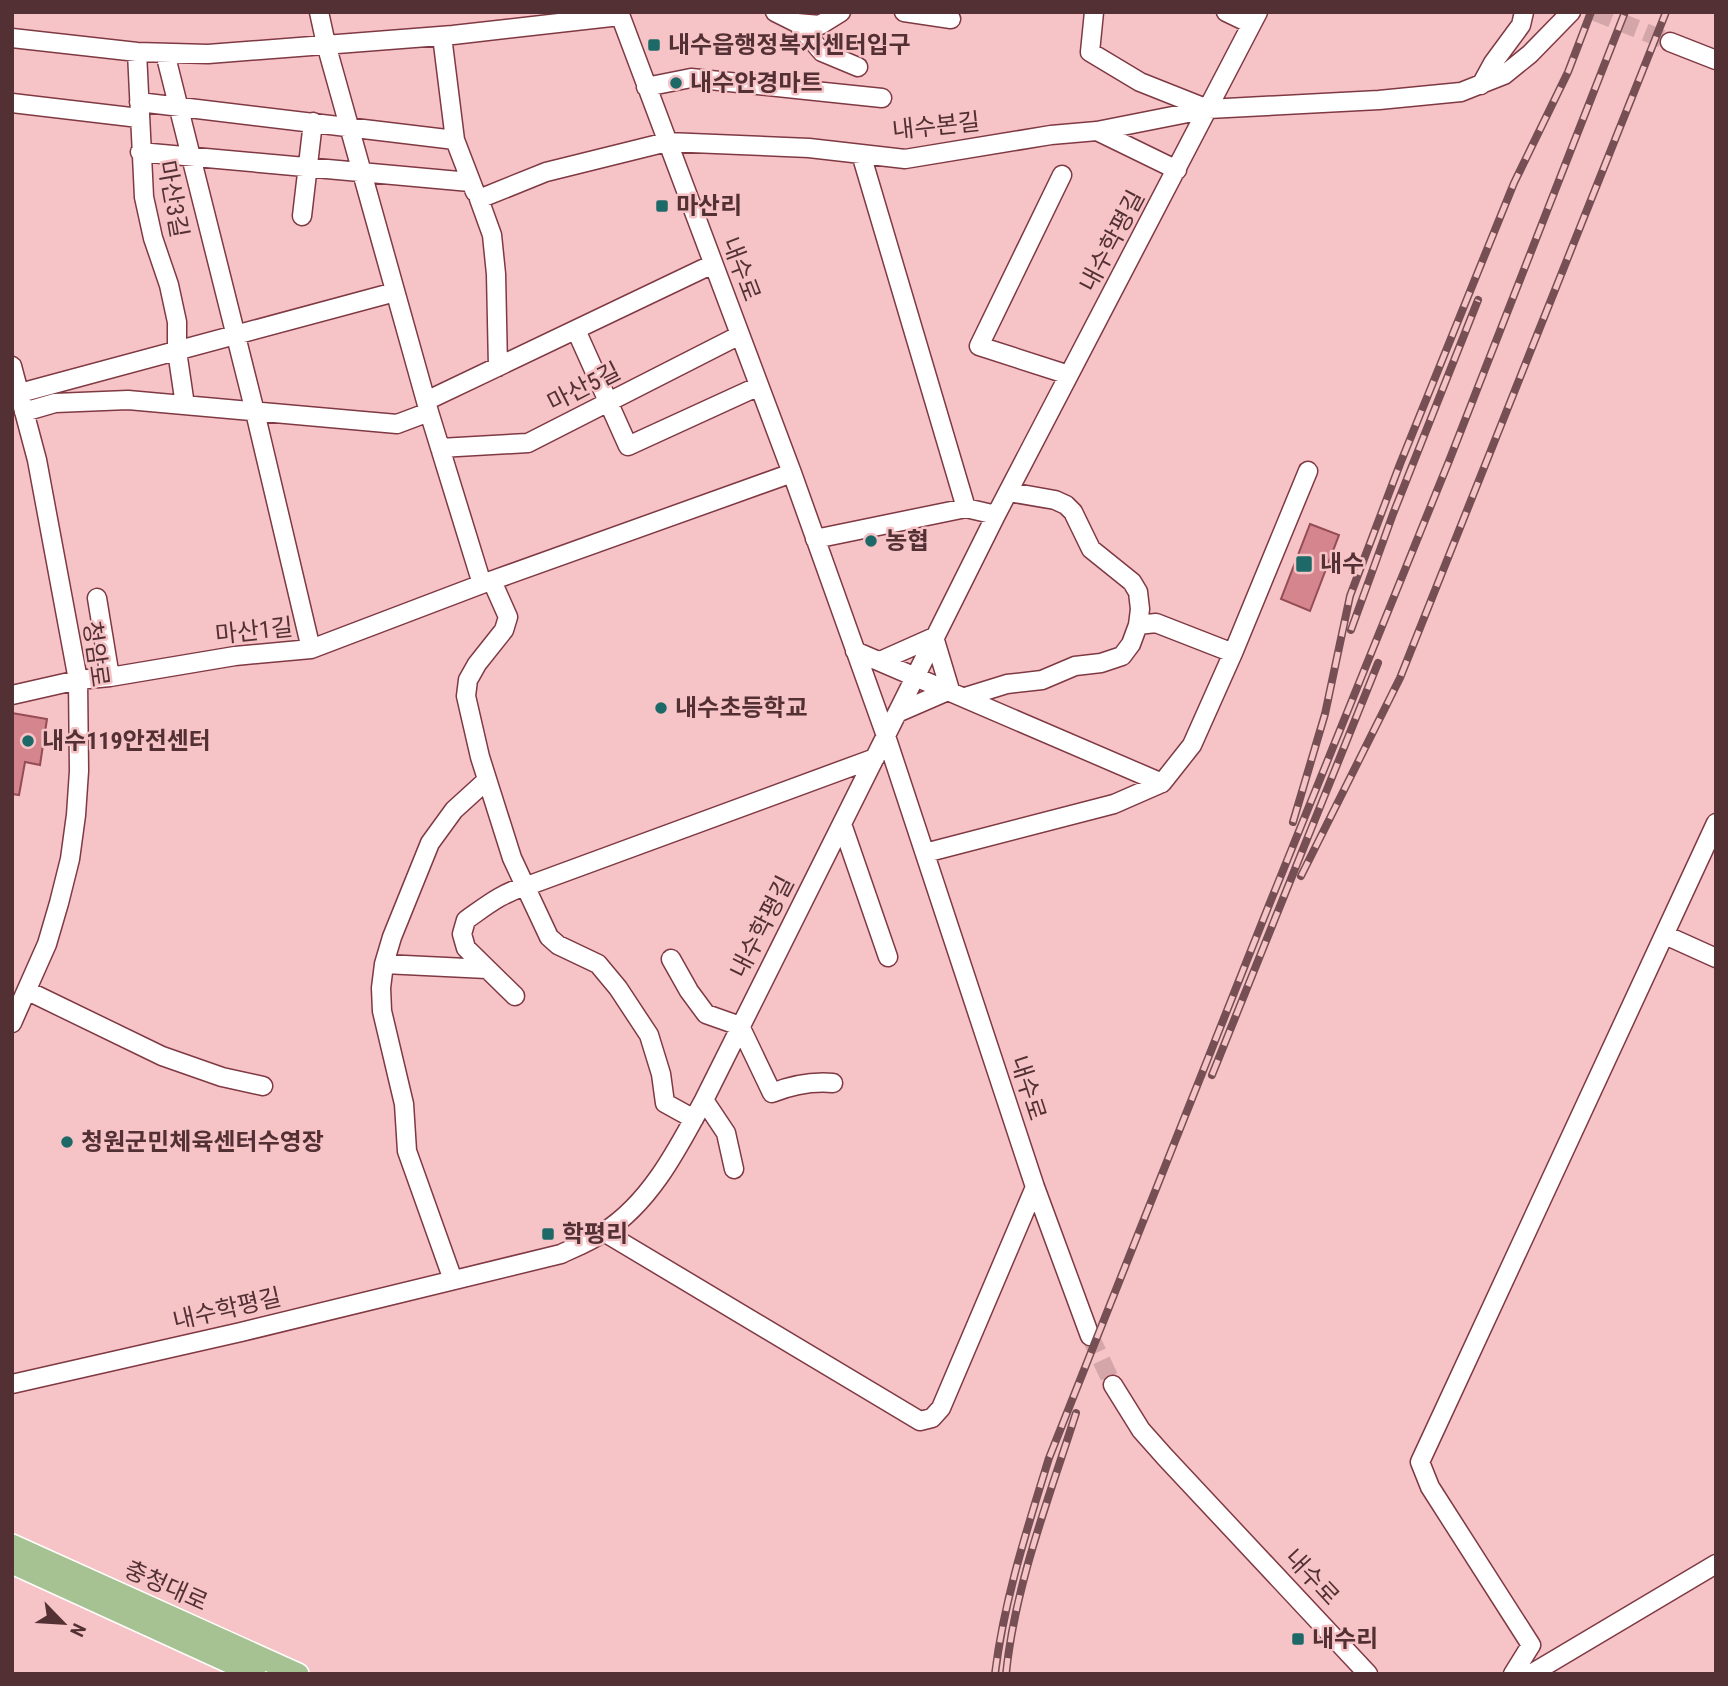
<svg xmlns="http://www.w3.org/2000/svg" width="1728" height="1686" font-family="'Roboto Condensed','Noto Sans KR',sans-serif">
  <rect width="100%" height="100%" fill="#f6c3c6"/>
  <!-- building -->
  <path fill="#d5858d" stroke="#944c55" stroke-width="2" d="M1310,524L1339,535L1310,611L1281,599Z
    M12,713L47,719L40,765L25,762L19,795L12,794Z"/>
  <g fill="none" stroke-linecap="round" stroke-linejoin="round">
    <!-- minor-tunnel -->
    <path stroke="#d5a6a9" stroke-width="18" stroke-dasharray="18 9" stroke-linecap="butt" d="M1595,12L1670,42
      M1090,1336L1113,1385"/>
    <!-- minor casing -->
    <g stroke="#7f3943" stroke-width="21">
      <path id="minor" d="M319,12L326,44L429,412L482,584
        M619,12L792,473L886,736L1035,1187L1090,1336
        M775,12L797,23L820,25L841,12
        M904,12L951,19
        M1094,12L1090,52L1140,82L1208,109
        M1226,12L1251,24
        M797,23L822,52L858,67
        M442,36L455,140L475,192
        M12,38L137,52L208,54L453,35L620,16
        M1670,42L1716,60
        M137,52L144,197L153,238L169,285L177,322V351L185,405
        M165,53L255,412L311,649
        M1481,85L1493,63L1521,25L1524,12
        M646,87L691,78L882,98
        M139,102L455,140
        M12,103L139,118
        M1097,131L1177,170
        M140,152L470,182
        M861,154L966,508
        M1062,175L979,346L1069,375
        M302,216L313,122
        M576,330L628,446L759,386
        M12,366L37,460L78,680L79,771L76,815L70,859L59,903L47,944L12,1023
        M498,367L496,274L492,235L479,199L546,172L667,142L809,148L905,159L1051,135L1097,131L1208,109L1379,100L1461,92L1504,75L1530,54L1571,12
        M20,393L395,292
        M426,401L713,264
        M24,412L55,403L128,400L397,424L429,412
        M440,448L528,443L740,335
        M815,539L966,508L996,515
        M492,581L508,617L504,630L477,664L468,680L466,696L480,757L512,858L549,937L558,945L598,964L618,988L649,1035L661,1074L665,1103L694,1119
        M97,598L110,677
        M1138,625L1156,623L1233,653
        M855,651L1162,783L1192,745L1233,653L1308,471
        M880,661L934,637L950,690L897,713
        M12,695L78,680L110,677L235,656L311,649L482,584L792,473
        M965,697L1007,684L1042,680L1075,666L1101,663L1122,656L1131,644L1138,625L1140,609L1138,592L1132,582L1091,549L1073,512L1066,505L1055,500L1009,492
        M842,824L888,957
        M925,853L1114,804L1162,783
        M1665,935L1716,958
        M671,959L689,991L706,1014L740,1026L772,1093C792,1085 810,1081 833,1083
        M384,964L487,969
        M28,991L162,1056L222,1077L263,1086
        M515,996L466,948L462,934L466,920C486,906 503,892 527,886L875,758
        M704,1100L726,1133L734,1169
        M604,1232L920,1421L932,1418L941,1408L1035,1187
        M453,1280L407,1151L404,1104L382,1011L381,988L384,964L392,937L430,843L454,810L487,780
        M12,1384L241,1332L561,1254C576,1247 591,1241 604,1232C651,1202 678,1148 704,1100L996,515L1258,12
        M1113,1385L1141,1430L1165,1457L1368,1674
        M1513,1674L1531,1645L1430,1487L1420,1462L1716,823
        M1531,1674L1716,1564"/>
    </g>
    <!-- major casing -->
    <g stroke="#fff" stroke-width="24">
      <path id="major" d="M12,1545L298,1674
        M12,1563L255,1674"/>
    </g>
    <!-- minor -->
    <use href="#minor" stroke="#fff" stroke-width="18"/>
    <!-- major -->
    <use href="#major" stroke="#a6c192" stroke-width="21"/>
    <!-- rail casing -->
    <g stroke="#754f53" stroke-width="8">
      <path id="rail" d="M1351,630L1393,514L1478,300
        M1293,822L1325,714L1350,596L1400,464L1514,183L1568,72L1591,12
        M1301,876L1400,678L1666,12
        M1212,1075L1378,663
        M995,1674C1004,1600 1027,1529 1049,1458L1269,905L1449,461L1625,12
        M1006,1674C1015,1585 1049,1498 1076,1413"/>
    </g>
    <!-- rail -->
    <use href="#rail" stroke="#f6c3c6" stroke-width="5" stroke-dasharray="16" stroke-linecap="butt"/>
  </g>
  <!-- markers -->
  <g fill="#1c6968" stroke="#f6c3c6" stroke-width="2.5">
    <rect x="647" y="38" width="14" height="14" rx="3.5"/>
    <circle cx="676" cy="83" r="7"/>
    <rect x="655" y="199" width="14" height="14" rx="3.5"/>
    <circle cx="871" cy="541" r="7"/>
    <rect x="1295" y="555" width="18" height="18" rx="3.5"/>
    <circle cx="661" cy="708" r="7"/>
    <circle cx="28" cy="741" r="7"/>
    <circle cx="67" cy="1142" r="7"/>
    <rect x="541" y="1227" width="14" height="14" rx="3.5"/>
    <rect x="1291" y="1632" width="14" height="14" rx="3.5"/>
  </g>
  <g text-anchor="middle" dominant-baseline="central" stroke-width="5" stroke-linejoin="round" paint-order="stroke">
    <!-- poi labels -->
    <g font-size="24" font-weight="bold" fill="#523034" stroke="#f6c3c6" text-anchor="start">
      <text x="668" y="45">내수읍행정복지센터입구</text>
      <text x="690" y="83">내수안경마트</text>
      <text x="676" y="206">마산리</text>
      <text x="885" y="541">농협</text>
      <text x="1320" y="564">내수</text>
      <text x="675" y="708">내수초등학교</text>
      <text x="42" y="741">내수119안전센터</text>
      <text x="81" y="1142">청원군민체육센터수영장</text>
      <text x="562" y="1234">학평리</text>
      <text x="1312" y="1639">내수리</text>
    </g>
    <!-- street labels -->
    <g font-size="24" fill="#523034" stroke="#f6c3c6">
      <text transform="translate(936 126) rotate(-6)">내수본길</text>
      <text transform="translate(173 199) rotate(80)">마산3길</text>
      <text transform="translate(1112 241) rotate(-62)">내수학평길</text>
      <text transform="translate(741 269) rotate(69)">내수로</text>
      <text transform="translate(584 387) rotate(-27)">마산5길</text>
      <text transform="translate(254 631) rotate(-6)">마산1길</text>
      <text transform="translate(96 654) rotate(82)">청암로</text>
      <text transform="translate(762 927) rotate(-63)">내수학평길</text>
      <text transform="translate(1028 1088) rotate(72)">내수로</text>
      <text transform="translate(227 1309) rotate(-13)">내수학평길</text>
      <text transform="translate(1312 1577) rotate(47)">내수로</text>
      <text transform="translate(166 1586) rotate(24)">충청대로</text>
    </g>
  </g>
  <!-- border -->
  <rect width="1728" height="1686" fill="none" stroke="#523034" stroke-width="28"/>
  <!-- north arrow -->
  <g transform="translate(63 1623) rotate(115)" stroke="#f6c3c6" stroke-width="5" paint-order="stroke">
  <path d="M0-5L12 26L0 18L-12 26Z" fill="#523034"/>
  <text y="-10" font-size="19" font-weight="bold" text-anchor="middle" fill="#523034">N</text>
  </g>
</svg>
